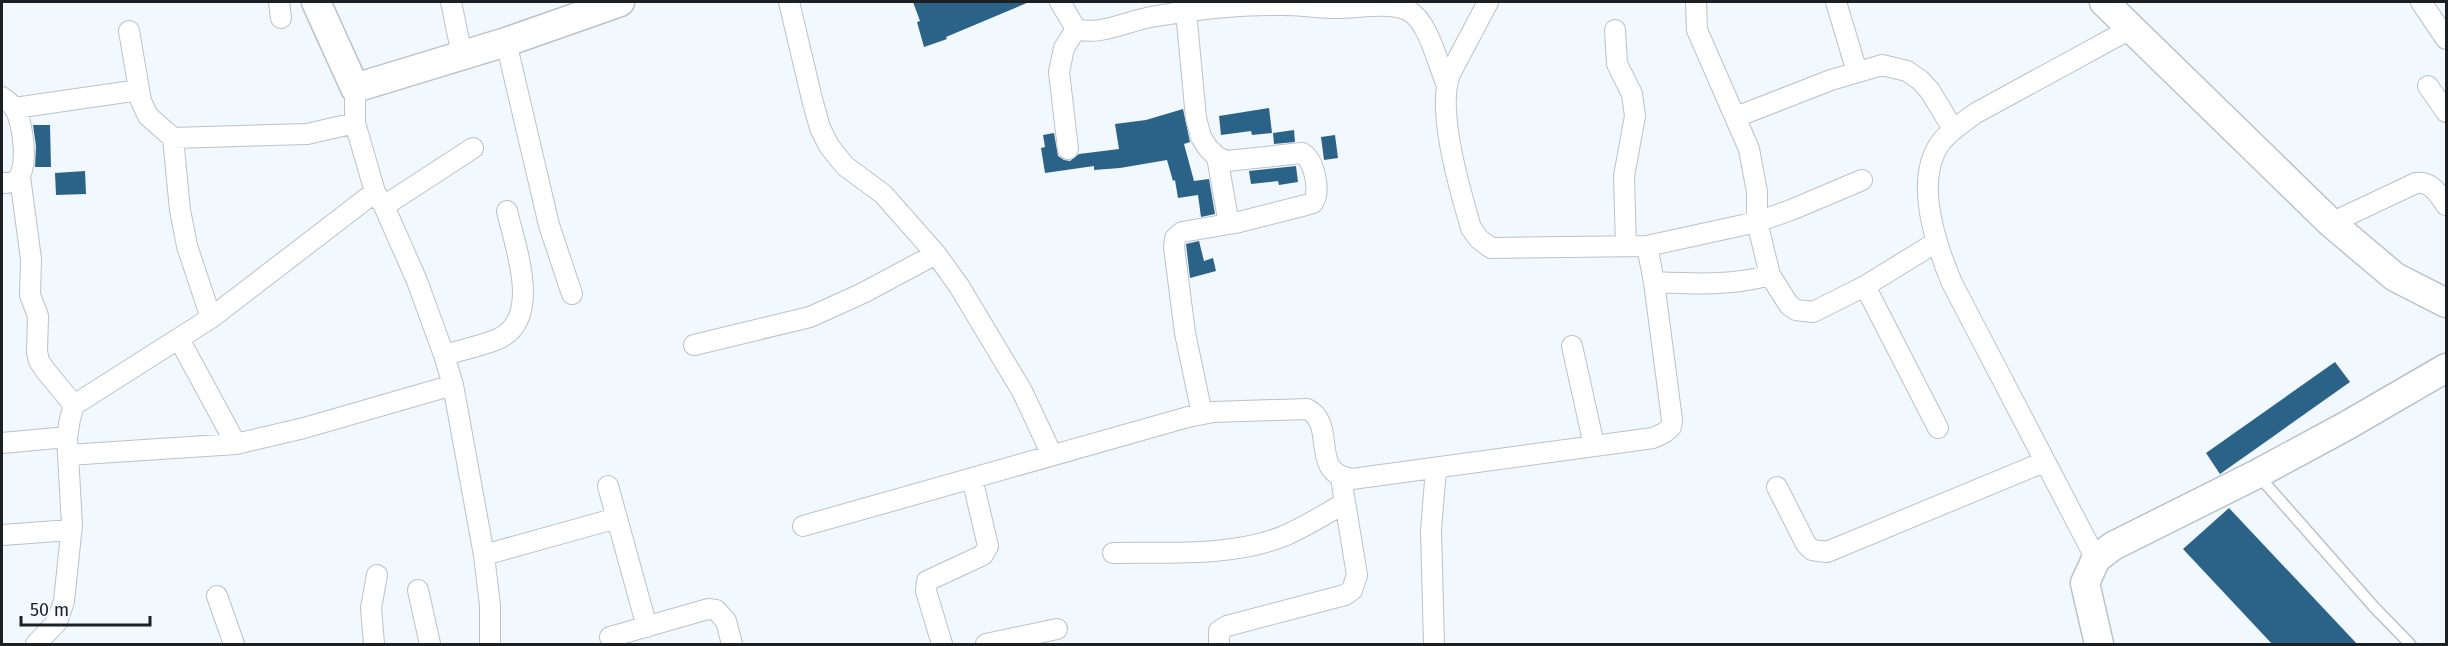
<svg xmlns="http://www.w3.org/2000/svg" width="2448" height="646" font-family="'Fira Sans',sans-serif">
  <rect width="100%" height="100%" fill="#f1f8fe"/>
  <!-- building -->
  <path fill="#2b6288" d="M913,2H1029L946,37L947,39L924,47L917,22L920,21Z
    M1269,108L1272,133L1252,135L1251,131L1221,135L1219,116Z
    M1183,109L1190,142L1184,144L1194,181L1209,179L1215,214L1201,217L1198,195L1178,198L1175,180L1173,181L1167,160L1120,168L1094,170V166L1045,173L1041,148L1045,147L1043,135L1054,133L1058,156L1064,160L1070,161L1079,154L1119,149L1115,124L1146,120Z
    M33,125H50L51,167H35L36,146Z
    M1294,130L1295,142L1274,144L1273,133Z
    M1335,135L1338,158L1324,160L1321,137Z
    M1296,166L1298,182L1279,185L1278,181L1251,184L1249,171Z
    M85,171L86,194L56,195L55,173Z
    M1199,241L1204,261L1213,258L1216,271L1190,278L1186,244Z
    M2335,362L2350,382L2220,474L2206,453Z
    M2229,508L2358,645H2273L2183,549Z"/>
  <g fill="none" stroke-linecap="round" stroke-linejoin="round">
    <!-- lane casing -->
    <g stroke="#bbc2c8" stroke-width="13">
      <path id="lane" d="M2257,474L2374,607L2410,644"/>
    </g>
    <!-- street casing -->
    <g stroke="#bbc2c8" stroke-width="22">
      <path id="street" d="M279,2L281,18
        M451,2L462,55
        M789,2L812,99L820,128L829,146L845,166L883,194L936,254L959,286L1022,391L1052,455
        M1060,2L1076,29C1099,36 1128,21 1151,17C1195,9 1238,4 1283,5C1301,5 1319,8 1337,8C1357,8 1392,1 1409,11C1428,21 1438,64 1446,83
        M1488,2L1451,72C1435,107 1460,190 1471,228L1479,239L1491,248L1647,246L1757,222L1791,210L1862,180
        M1696,2L1697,30L1749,149L1757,192V222L1770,275L1789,305L1796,310L1813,312L1865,286L1935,243
        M1836,2L1857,72
        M2421,2L2446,39
        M1186,11L1196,118L1201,137L1208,148L1217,157L1227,161L1302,153C1314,159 1321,191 1313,203L1306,205L1235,223L1182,232L1175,238L1174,247L1185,333L1202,414
        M1615,30L1617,64L1632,94L1635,116L1624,176L1626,246
        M129,31L141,101L148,116L173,138L180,210L187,246L211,318
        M506,42L549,225L572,294
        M2428,86L2446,112
        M355,88V123L375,192L384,206L417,281L444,355L453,385L484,555L490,606V644
        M2,97C6,100 12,104 15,109C23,122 30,172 15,181C12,183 6,183 2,183
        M15,108L139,90
        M1736,117L1831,80L1882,65L1907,71L1920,80L1930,91L1953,129
        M173,138L307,134L355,123
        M1068,149L1059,72L1064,48L1076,29
        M1217,157L1229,224
        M20,177L31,259L30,295L38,316L37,352L39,361L45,370L74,405
        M384,206L473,148
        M2331,223L2416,183C2432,181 2438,194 2446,205
        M1654,282C1694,284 1732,286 1770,275
        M1865,286L1938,428
        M179,339L236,444
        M694,345L810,317L863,293L936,254
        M1572,346L1594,445
        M444,355C462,350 481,346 498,339C543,319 515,246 507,211
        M2,443L67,437
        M68,455L236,444L304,428L453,385
        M608,486L647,627
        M1777,487L1806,544L1812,550L1827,552L2044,462
        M803,526L1188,417L1213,412L1307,409C1338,424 1308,473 1352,479L1653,438L1664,433L1671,427L1672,420L1654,282L1647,246
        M2,535L71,530
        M1113,553C1169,552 1231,557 1284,536C1305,527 1325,514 1345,503
        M484,555L617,518
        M2096,559L1952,283C1936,245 1913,180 1941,142C1950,130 1964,122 1976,113L2132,28
        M418,590L430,644
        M217,596L234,644
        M610,637L708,609L716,610L726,621L732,644
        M36,644L57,622L64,601L72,525L67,437L70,419L74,405L211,318L375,192
        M374,644L371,608L377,575
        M942,644L926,591L927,581L983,555L988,546L972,478
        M986,644L1057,629
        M1219,644V631L1227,626L1345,595L1352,590L1357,575L1341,478
        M1434,644L1431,530L1436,469"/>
    </g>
    <!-- secondary casing -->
    <g stroke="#bbc2c8" stroke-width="31">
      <path id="secondary" d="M316,2L355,88L506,42L620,2
        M2104,2L2331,223L2395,277L2446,303
        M2099,644L2085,583L2096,559L2113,546L2257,474L2346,426L2446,368"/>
    </g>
    <!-- lane -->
    <use href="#lane" stroke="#fff" stroke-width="10"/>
    <!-- street -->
    <use href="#street" stroke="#fff" stroke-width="20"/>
    <!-- secondary -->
    <use href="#secondary" stroke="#fff" stroke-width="28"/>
  </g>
  <!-- border -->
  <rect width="2448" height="646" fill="none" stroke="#1d2022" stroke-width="6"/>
  <!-- scale -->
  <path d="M21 616v9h129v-9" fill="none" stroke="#1d2022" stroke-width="3"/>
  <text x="30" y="616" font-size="18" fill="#1d2022" stroke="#f1f8fe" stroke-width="4.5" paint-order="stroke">50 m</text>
</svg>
